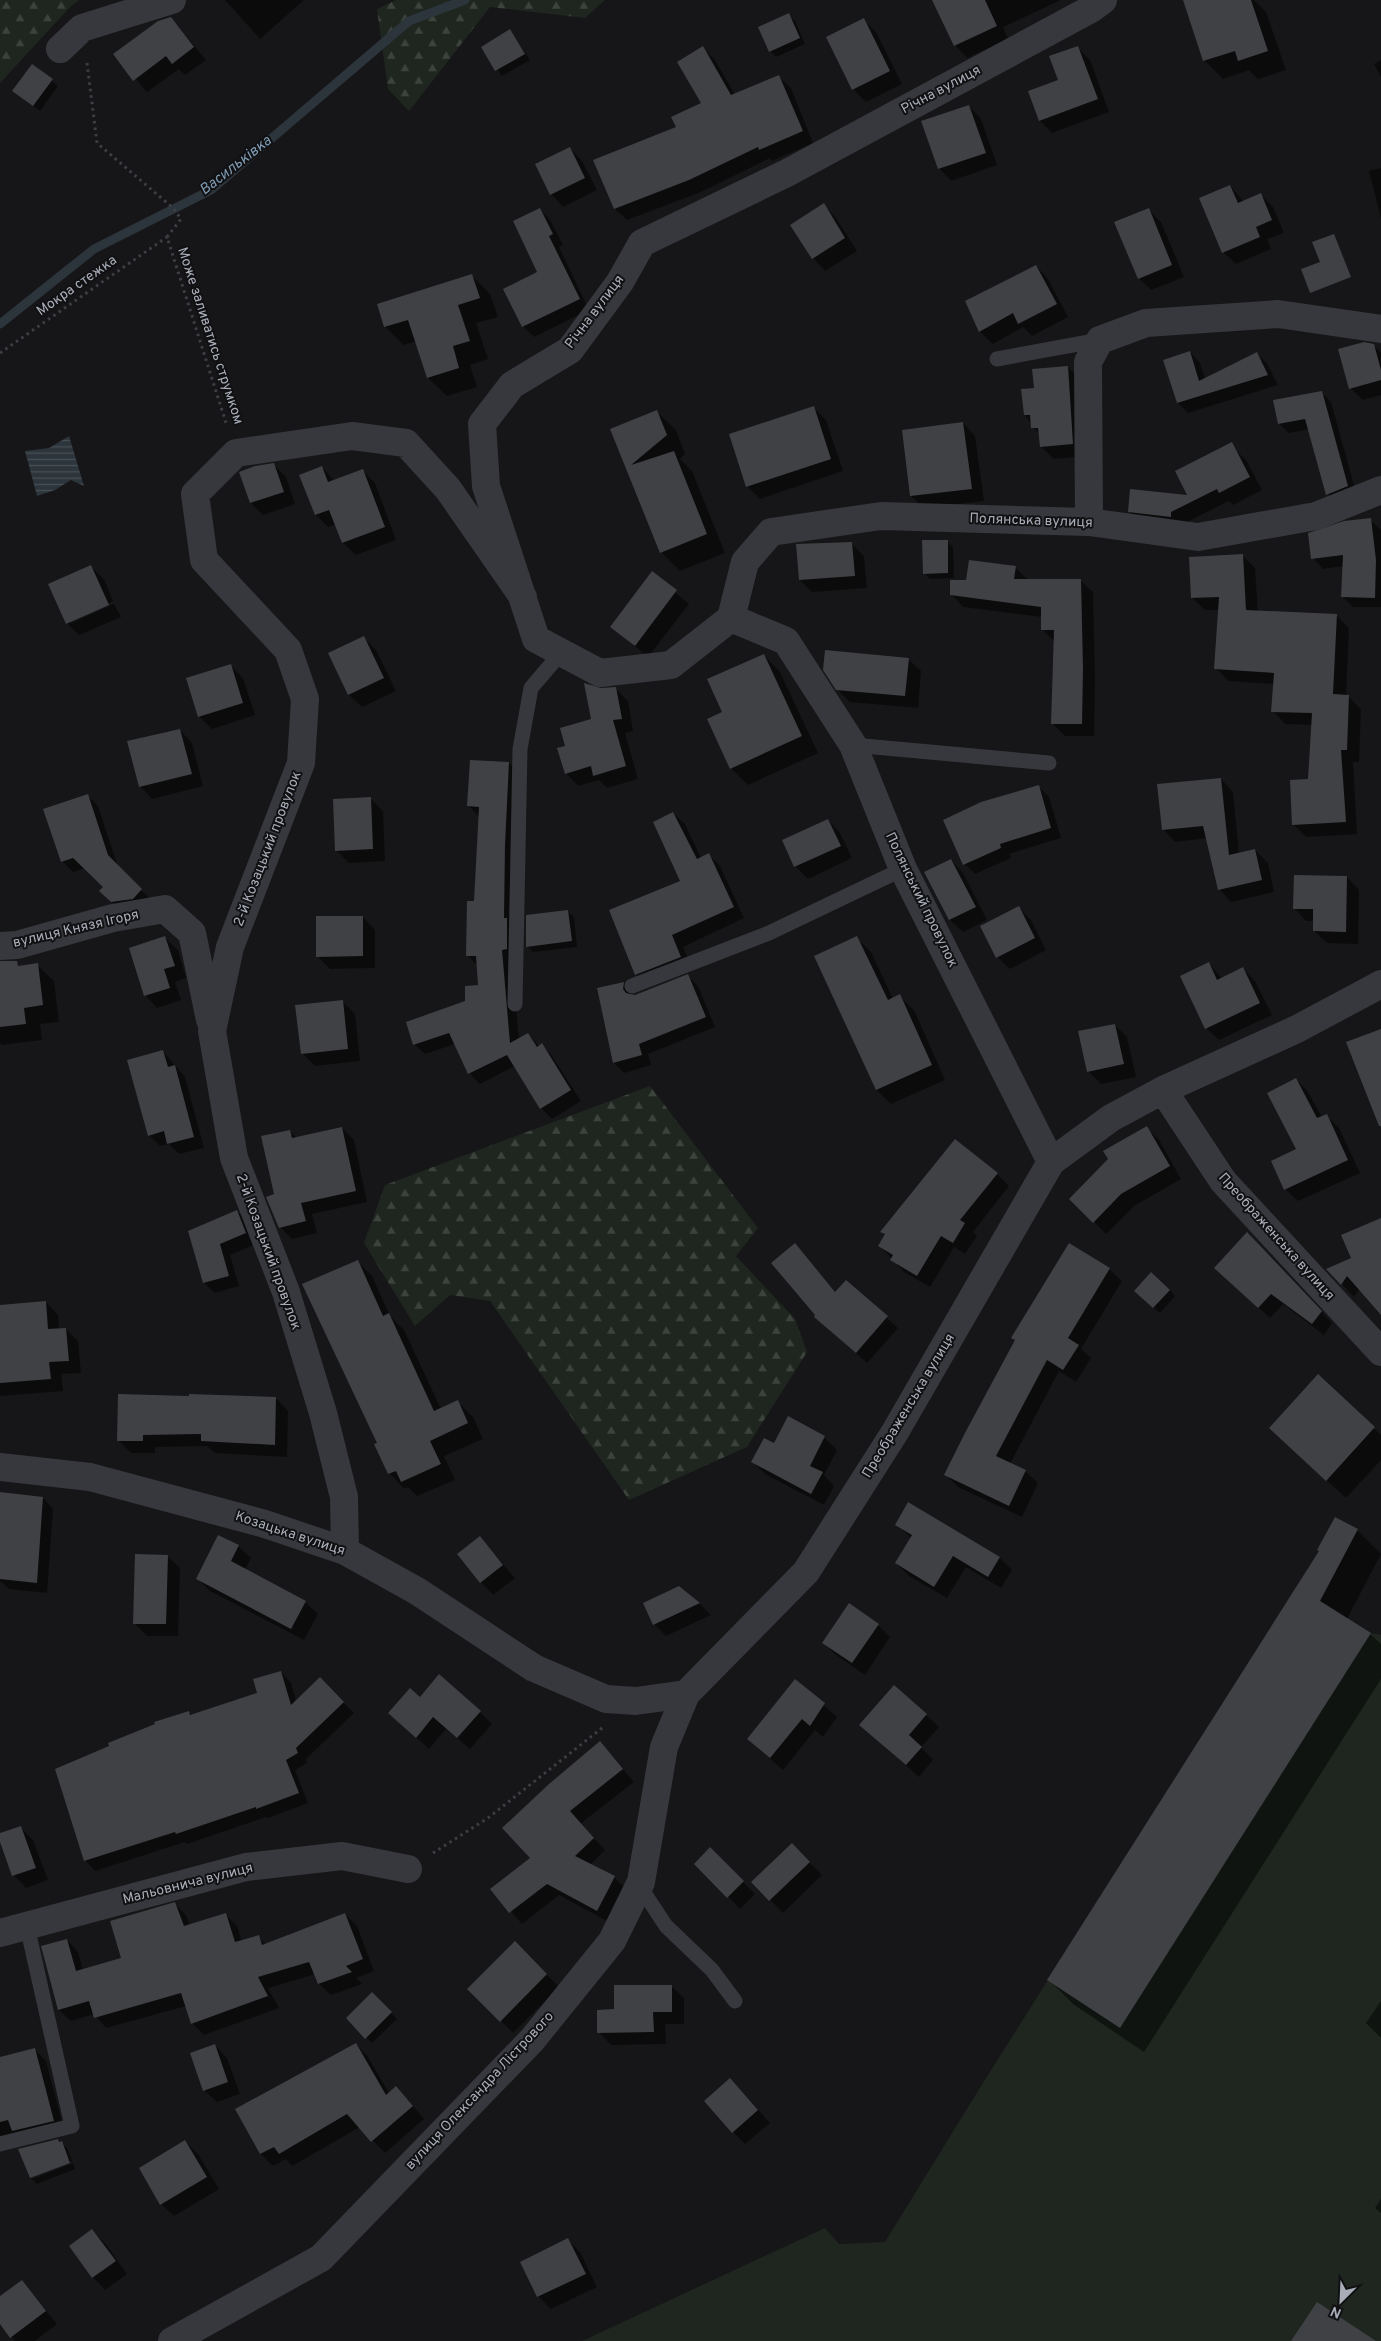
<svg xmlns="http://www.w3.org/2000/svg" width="1381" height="2341" font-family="Overpass,sans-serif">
  <defs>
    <pattern id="forest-firs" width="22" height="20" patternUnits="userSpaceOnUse" patternTransform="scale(1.25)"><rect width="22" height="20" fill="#1e261f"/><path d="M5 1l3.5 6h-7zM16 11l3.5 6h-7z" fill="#3c433d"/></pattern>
    <pattern id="water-rules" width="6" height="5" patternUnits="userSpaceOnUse" patternTransform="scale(1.25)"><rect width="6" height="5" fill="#2c353c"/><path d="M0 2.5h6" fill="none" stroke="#485056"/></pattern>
  </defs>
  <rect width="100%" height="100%" fill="#161618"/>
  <!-- forest -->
  <path fill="url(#forest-firs)" d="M0,0H79L71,6L0,83Z
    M396,0H605L585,18L490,7L409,111L388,89L377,9Z
    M650,1086L758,1228L736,1256L795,1319L807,1352L747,1447L629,1500L490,1301L450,1295L415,1326L364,1243L385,1185Z"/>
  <!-- park -->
  <path fill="#1e261f" d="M1297,1586L1371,1633L1381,1635V2341H582L825,2228L839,2244L885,2242L981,2086Z"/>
  <!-- water -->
  <path fill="url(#water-rules)" d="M69,436L84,486L71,480L55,490L37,496L25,451L49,448Z"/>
  <!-- shadow -->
  <path fill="#0007" d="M225,0H304L260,39Z
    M933,0H1061L1003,27L1008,39L967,58L955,45Z
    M1184,0H1254L1266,12L1286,70L1258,79L1249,70L1223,79L1204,60Z
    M789,15L795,21L805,44L776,57L770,51Z
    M171,18L206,60L185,75L179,69L147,92L115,54Z
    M864,20L876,32L902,84L866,102L853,89Z
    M510,31L530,60L502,76L482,47Z
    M1077,47L1090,60L1109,112L1052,133L1040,121Z
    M703,48L715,60L735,95L779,77L791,88L813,143L772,161L770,158L701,192L627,220L615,209L595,161L678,127L703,103Z
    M1381,60V77L1374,64Z
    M32,66L58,86L40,111L14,91Z
    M969,106L981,119L997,165L951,181L939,168Z
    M570,148L582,161L597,190L563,207L551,194Z
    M1381,168V219L1369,171Z
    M1230,186L1244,202L1261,195L1273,207L1284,233L1267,239L1271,249L1236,264L1223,252Z
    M824,205L836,218L857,251L825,271L813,258Z
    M540,209L550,220L563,245L559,247L589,310L534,337L523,326L539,272Z
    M1149,210L1161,222L1184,277L1151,290L1139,278Z
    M1036,266L1048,279L1068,317L1032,336L1023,327L993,344L980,332L966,302Z
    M472,276L490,294L498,317L476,323L488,359L470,365L477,387L447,396L428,378L417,341L403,345L385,326Z
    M1373,345L1381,353V395L1363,400L1350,388Z
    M1190,352L1200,363L1205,379L1257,353L1267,364L1278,385L1188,413L1178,403Z
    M1068,367L1080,379L1085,456L1054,459L1041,447L1040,436L1025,415L1035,389Z
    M1321,392L1331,402L1357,496L1337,504L1328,494L1309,429L1289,433L1279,424Z
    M814,408L826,420L843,471L760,499L747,486Z
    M657,412L676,430L685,454L680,459L692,471L725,553L680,571L661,552L612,430Z
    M963,423L975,436L984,501L924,508L911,496Z
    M1233,448L1246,460L1262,490L1233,505L1229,501L1183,524H1142L1129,511L1190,496Z
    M274,465L286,477L295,504L263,515L251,503Z
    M322,467L334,481L362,470L375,483L396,540L356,555L343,543L336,524L328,527L316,515Z
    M1370,520L1381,530V607H1353L1342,596L1343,566L1323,569L1313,558Z
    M947,541L953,547L954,578L930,579L924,573Z
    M852,544L864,556L867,588L812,592L800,580Z
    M1243,556L1255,568L1258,612L1336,615L1349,628L1346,696L1349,697L1361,709L1359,762H1353L1357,834L1306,837L1293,824L1309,781L1312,725L1285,724L1273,711L1274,684L1228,681L1216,668L1219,610H1205L1192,598Z
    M91,567L104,579L113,601L71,620V623L114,604L121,617L79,635L67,623Z
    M1015,567L1027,579L1080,580L1093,592L1095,682L1094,736H1065L1052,723L1055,642L1042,629V617L963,607L951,594L968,581Z
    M652,573L689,604L648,657L612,627Z
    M364,638L376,650L396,691L362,707L349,695L330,653Z
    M764,655L780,672L818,753L748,785L731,768L724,713Z
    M908,659L921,671L918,708L850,702L837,689Z
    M230,665L243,678L255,715L212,729L199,716Z
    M615,688L628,701L633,731L625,733L638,779L607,788L599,780L578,786L566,773L567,747L593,720L601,690Z
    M180,730L192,743L203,786L152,799L140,786Z
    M509,763L520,774L512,960L519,1040L528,1034L539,1046L542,1045L552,1056L581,1101L552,1119L541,1108L515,1066L480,1084L469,1073L455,1044L425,1054L414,1044L466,1002L479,986L478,966L467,955L475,902L479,817L469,806Z
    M1221,779L1233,792L1239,854L1255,850L1268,863L1274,892L1231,902L1219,889L1207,838L1175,842L1163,829Z
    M1038,786L1049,797L1061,838L1009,854L1011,858L975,874L965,864Z
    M87,795L98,806L118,867L152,901L123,913L101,891L104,887L85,868L73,872L62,861Z
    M370,798L383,811L385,861L349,863L336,850Z
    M673,813L685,824L701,858L709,855L720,866L744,918L683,947L692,968L648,985L636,974L682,882Z
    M828,820L840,833L852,858L808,879L795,866L784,841Z
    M951,860L963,873L987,920L963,932L950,920L926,873Z
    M1347,877L1359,890L1358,944L1327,943L1314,931V921H1306L1294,908Z
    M1018,907L1031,920L1046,950L1010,969L997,957Z
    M568,912L574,917L577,947L533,952L527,946Z
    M363,917L375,930V968L330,969L317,956Z
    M165,938L178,950L186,978L175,982L181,1000L157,1008L145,995Z
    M857,938L871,952L893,999L899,996L914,1010L945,1080L891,1104L877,1090L815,957Z
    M1209,963L1222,979L1243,969L1255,981L1272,1015L1219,1040L1206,1028Z
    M37,965L54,981L59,1022L40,1024L42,1040L2,1045L0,1043V969Z
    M688,976L698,986L715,1027L648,1054L651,1065L624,1073L614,1063L624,983L635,996Z
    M342,1001L355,1014L360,1061L315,1066L302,1053Z
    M1115,1025L1127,1037L1136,1077L1101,1084L1088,1071Z
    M163,1051L185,1077L204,1148L179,1154L169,1144L160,1146L149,1135Z
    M1296,1079L1308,1092L1322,1117L1326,1115L1339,1128L1360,1173L1298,1201L1285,1189L1297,1150Z
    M342,1128L354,1140L367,1202L312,1214L317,1233L292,1239L280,1227L275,1195L290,1131L297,1138Z
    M1147,1128L1159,1140L1181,1179L1134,1206L1106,1234L1071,1199Z
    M997,1174L1009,1186L973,1232L977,1236L965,1254L954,1247L930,1287L904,1272L879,1245L885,1235L882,1232Z
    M237,1211L247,1222L256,1244L230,1255L239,1286L215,1293L204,1283L189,1231Z
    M1381,1219V1313L1360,1288L1354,1297L1328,1269L1353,1258Z
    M795,1244L836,1293L851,1286L898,1328L867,1363L815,1317L817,1315Z
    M1258,1245L1332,1323L1324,1335L1283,1304L1270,1318L1226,1279Z
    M357,1261L372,1276L390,1316L404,1330L441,1409L458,1402L473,1417L483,1439L444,1456L455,1480L417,1496L408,1487L405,1489L390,1474L376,1445L378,1444Z
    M1109,1269L1122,1281L1081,1349L1091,1358L1076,1382L1059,1371L1010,1464L1025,1471L1038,1483L1022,1517L958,1487L946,1475Z
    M1170,1290L1175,1296L1160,1313L1141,1297Z
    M46,1302L58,1315L59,1329H66L78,1341L81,1373L61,1374L63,1391L0,1396V1306Z
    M1318,1376L1381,1435V1460L1346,1498L1289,1446Z
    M276,1398L288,1411L287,1457L215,1453L207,1446L155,1447V1453H131L118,1440Z
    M788,1418L824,1437L837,1450L824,1475L834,1486L824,1505L765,1474L752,1461L774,1444Z
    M0,1493L43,1498L53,1509L47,1593L9,1589L0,1581Z
    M909,1504L1000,1558L1012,1570L1001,1588L966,1567L947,1598L909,1576L896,1563L911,1538L897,1524Z
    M1335,1519L1357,1530L1381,1554L1347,1619L1370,1634L1381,1644V1679L1144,2052L1073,2004L1049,1980L1320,1552Z
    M480,1538L515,1578L493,1595L481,1582Z
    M238,1546L251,1558L245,1570L305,1602L318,1614L304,1640L210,1591L198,1579Z
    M167,1556L180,1568L178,1636H147L134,1623Z
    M699,1603L711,1615L666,1636L654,1624Z
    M878,1625L890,1637L865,1675L836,1655L823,1643Z
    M281,1672L291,1683L296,1701L320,1679L354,1713L306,1759L307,1763L295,1770L308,1803L268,1818L266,1817L187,1844L185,1842L95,1871L85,1860L188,1712L192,1715L259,1693Z
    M796,1681L837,1717L823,1737L815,1730L783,1770L748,1739Z
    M480,1712L492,1724L470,1749L446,1729L429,1749L389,1713Z
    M926,1715L939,1727L921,1747L933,1760L919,1777L861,1725Z
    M600,1743L634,1782L580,1824L605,1850L590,1865L614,1877L626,1889L609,1922L559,1895L522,1924L492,1889L532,1858Z
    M20,1827L33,1840L48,1880L26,1888L14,1875L0,1838V1835Z
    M792,1845L822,1875L783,1913L753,1882Z
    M710,1849L755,1894L740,1909L696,1864Z
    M175,1904L186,1915L190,1926L226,1915L237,1926L242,1942L258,1937L266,1945L345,1914L357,1926L374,1971L356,1978L362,1984L331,1995L319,1984L316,1974L268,1988L279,2008L204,2035L192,2023L186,2006L106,2028L94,2014L71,2021L59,2010L67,1940L78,1952L83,1970L122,1959Z
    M515,1943L559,1987L513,2033L469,1989Z
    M671,1986L684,1998V2024H665L666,2044L611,2045L599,2032L615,2011Z
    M372,1994L397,2019L372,2043L347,2018Z
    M1381,2001V2038L1366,2023Z
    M356,2044L368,2057L389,2093L408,2100L424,2119L385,2153L360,2127L292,2166L286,2159L273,2166L261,2154L237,2110Z
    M215,2045L227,2058L240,2094L217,2102L204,2090Z
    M35,2050L46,2061L65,2133L0,2136V2058Z
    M742,2092L770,2123L745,2144L733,2132Z
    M58,2140L67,2148L72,2161L32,2176V2179L73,2163L75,2169L37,2184L31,2178Z
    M185,2141L198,2154L219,2189L174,2216L161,2204Z
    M1381,2199V2213L1375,2208Z
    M92,2230L105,2243L127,2274L105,2290L93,2277Z
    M568,2240L580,2252L597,2287L551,2309L538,2296L522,2263Z
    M22,2282L57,2324L35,2341H15L0,2322V2298Z"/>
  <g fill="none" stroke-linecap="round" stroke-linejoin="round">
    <!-- stream -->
    <path stroke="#2c353c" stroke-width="9" d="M0,324L94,249L211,190L409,21L465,0"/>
  </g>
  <!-- building -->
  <path fill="#404145" d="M932,0H985L997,26L954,46Z
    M1183,0H1251L1268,51L1238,61L1235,51L1203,61Z
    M789,13L800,38L769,52L758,27Z
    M171,17L194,47L172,64L166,56L133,81L113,54L158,21Z
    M864,18L890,71L852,90L826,37Z
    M510,29L525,54L495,71L481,47Z
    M703,46L731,95L779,75L803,131L759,150L758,147L689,180L614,209L593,160L676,127L671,117L701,103L677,62Z
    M1078,46L1098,99L1039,121L1028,91L1058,80L1049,56Z
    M32,64L53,79L33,106L12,91Z
    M969,105L986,153L938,169L921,121Z
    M570,147L585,178L550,195L535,164Z
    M1230,185L1238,203L1261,193L1272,220L1256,227L1260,237L1222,253L1199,198Z
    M824,203L845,238L812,259L790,225Z
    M540,208L553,234L549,236L580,299L522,327L503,289L537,272L513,221Z
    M1149,208L1172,265L1138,279L1114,222Z
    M1334,234L1351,277L1310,293L1301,269L1320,262L1312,242Z
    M1036,265L1057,304L1018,324L1013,313L979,332L965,301Z
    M472,274L480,298L458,305L470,341L453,346L459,368L427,378L408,320L384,327L377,304Z
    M1364,342L1374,344L1381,370V380L1349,389L1338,349Z
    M1190,351L1199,381L1257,352L1268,375L1177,403L1163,360Z
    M1068,366L1073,444L1040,447L1038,428H1031L1030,415H1024L1021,389L1034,388L1032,369Z
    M1322,391L1348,486L1326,495L1305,419L1278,424L1273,400Z
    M814,406L831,459L746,487L729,434Z
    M657,410L667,435L631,465L674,451L707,534L660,553L610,429Z
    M963,422L972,489L910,496L902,430Z
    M1232,442L1250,477L1219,493L1217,489L1171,512V517L1128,512L1130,489L1187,495L1175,471Z
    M274,463L284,492L250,503L239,472L255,466Z
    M322,466L328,482L363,469L385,527L342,543L329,510L315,515L299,475Z
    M1371,518L1376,560L1375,598L1341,597L1343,555L1311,559L1308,533L1344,521Z
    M922,540H948V573L923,574Z
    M852,542L855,576L799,580L796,544Z
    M1243,554L1246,610L1337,614L1333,694L1349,695L1347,750H1341L1346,822L1292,825L1290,780L1308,779L1312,713L1271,712L1274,673L1214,669L1219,597L1191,598L1189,557Z
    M969,560L1016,566L1014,579H1081L1083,669L1082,724H1051L1054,630H1041V607L950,595V580H966Z
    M91,565L109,605L66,624L48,584Z
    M652,571L677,590L635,646L610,627Z
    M364,636L384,678L348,695L328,653Z
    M825,650L909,658L905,696L836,690L823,670Z
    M764,654L802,736L730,769L707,719L722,712L707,679Z
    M231,664L243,703L198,717L186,678Z
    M584,683L601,688L616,687L622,719L613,720L626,766L593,776L591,766L565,774L557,748L565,746L560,728L591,719Z
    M180,729L192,774L139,787L127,741Z
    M470,760L509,762L505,845L504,918H507V949L502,950L510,1043L528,1033L537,1047L542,1043L571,1090L540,1109L507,1055L468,1074L449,1033L413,1045L406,1022L465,1001V986L478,985L476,956H466L467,901H474L479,807L467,806Z
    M1221,778L1229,855L1255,849L1262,880L1218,890L1203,826L1162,830L1157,784Z
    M1039,785L1051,828L1000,844L1001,848L963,865L943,820L981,802Z
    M88,794L108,855L142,889L133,899L111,902L99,891L103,887L73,858L61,862L43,809Z
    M371,797L373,849L335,851L333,799Z
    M673,812L697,859L709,853L734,907L672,935L681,957L635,975L609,910L680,881L653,822Z
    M828,819L841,846L794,867L782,840Z
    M951,859L976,907L949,920L924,872Z
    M1294,875L1347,876L1346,932L1313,931V909H1293Z
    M1019,906L1035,938L996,958L980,926Z
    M568,910L572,941L526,947V915Z
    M316,916H363V956L316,957Z
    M165,936L175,966L164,969L170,988L144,996L129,948Z
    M857,936L888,1000L900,994L932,1065L876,1090L814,956Z
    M0,961H17L18,966L38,963L43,1005L24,1008L26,1024L0,1027Z
    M1209,962L1217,980L1243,967L1260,1003L1205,1029L1180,976Z
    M688,974L706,1017L639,1044L642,1055L613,1063L597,988L624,982L623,989L626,993L635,995Z
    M343,1000L348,1049L301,1054L295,1005Z
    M1115,1024L1124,1064L1087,1072L1078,1031Z
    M1381,1029V1126H1379L1346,1042Z
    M163,1050L168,1067L175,1065L194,1137L167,1144L164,1131L148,1136L127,1060Z
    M1296,1078L1317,1118L1327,1114L1348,1160L1284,1190L1271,1161L1296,1149L1267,1093Z
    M1147,1126L1170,1166L1121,1194L1093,1223L1069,1199L1108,1159L1103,1151Z
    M342,1127L356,1191L301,1203L306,1221L279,1228L266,1197L274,1194L261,1136L290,1130L292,1138Z
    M955,1139L998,1173L960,1220L965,1223L953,1243L941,1236L917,1276L890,1260L893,1255L878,1246L885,1234L880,1232Z
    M237,1210L246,1233L220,1244L229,1276L203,1283L188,1231Z
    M1381,1218V1315L1347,1276L1341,1285L1326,1269L1351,1258L1341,1235Z
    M1247,1232L1322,1311L1312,1324L1271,1294L1258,1308L1214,1268Z
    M795,1243L835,1292L846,1280L888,1316L856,1353L814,1317L815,1315L771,1263Z
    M1069,1243L1110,1268L1068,1338L1079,1345L1063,1370L1047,1360L996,1456L1026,1470L1009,1506L944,1475L966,1431L1015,1340L1011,1338Z
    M358,1260L383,1316L389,1313L434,1411L458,1400L468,1423L430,1441L441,1464L401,1482L396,1471L388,1474L374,1444L377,1443L302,1284Z
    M1151,1272L1170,1290L1153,1308L1134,1291Z
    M46,1301L48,1329L66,1328L69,1361L49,1362L51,1379L0,1383V1305Z
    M1318,1374L1375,1427L1326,1481L1269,1428Z
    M118,1394L189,1396V1394L276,1397L275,1445L201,1441V1434L143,1435V1441H117Z
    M788,1416L825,1436L810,1466L823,1472L811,1494L751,1462L764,1438L774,1443Z
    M0,1492L43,1497L37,1583L0,1579Z
    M908,1502L1000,1557L988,1577L953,1556L934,1587L895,1563L912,1535L895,1525Z
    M1335,1517L1358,1529L1320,1601L1371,1633L1120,2028L1047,1980L1319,1551L1317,1550Z
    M218,1535L239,1545L231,1561L306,1601L291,1629L196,1579Z
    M480,1536L503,1565L480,1583L457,1554Z
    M135,1554L168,1555L166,1624H133Z
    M679,1586L700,1603L653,1625L643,1603Z
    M849,1603L879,1624L852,1663L822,1643Z
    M281,1671L291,1705L320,1677L344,1702L296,1748L298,1753L286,1760L299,1793L256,1809V1807L176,1834L175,1832L84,1861L55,1769L109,1746L108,1743L155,1724L154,1722L189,1711L190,1715L257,1693L253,1679Z
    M439,1674L481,1711L457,1738L433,1717L416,1738L388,1713L410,1688L420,1697Z
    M795,1679L825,1703L810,1726L802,1719L770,1758L747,1739Z
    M894,1685L927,1714L909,1735L922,1747L906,1765L859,1725Z
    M600,1741L623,1769L570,1811L594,1838L575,1856L615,1876L608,1890L597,1911L547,1884L509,1913L490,1889L530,1858L502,1828L549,1784Z
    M21,1826L36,1868L12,1876L0,1842V1833Z
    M792,1843L810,1862L769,1901L751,1882Z
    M710,1847L744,1881L727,1898L694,1864Z
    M175,1902L184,1926L226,1913L235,1942L259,1935L262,1945L345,1913L363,1959L346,1966L352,1972L318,1984L309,1962L258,1977L268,1996L191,2024L181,1993L94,2018L89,2001L58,2010L41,1946L67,1939L76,1971L121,1958L110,1921Z
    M515,1941L547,1974L500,2022L467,1989Z
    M614,1985H672V2012H653L654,2032L597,2033V2010L614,2009Z
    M372,1992L392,2012L365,2039L346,2018Z
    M356,2043L386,2095L396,2086L413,2106L371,2142L347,2114L279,2154L274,2147L260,2154L235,2109Z
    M215,2044L228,2082L203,2091L190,2053Z
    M35,2048L54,2121L12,2131L8,2120L0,2122V2057Z
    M730,2078L758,2110L732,2133L704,2101Z
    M58,2139L59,2142L62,2141L70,2163L30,2178L18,2149Z
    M185,2140L207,2177L160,2205L139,2168Z
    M92,2229L116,2261L92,2278L69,2246Z
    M568,2238L586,2274L537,2297L520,2262Z
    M22,2280L46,2311L10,2338L0,2324V2296Z
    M1317,2302L1376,2341H1291Z"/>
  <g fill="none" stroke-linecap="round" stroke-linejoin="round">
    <!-- path -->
    <path stroke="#3d3f44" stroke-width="3" stroke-dasharray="2.5 4" stroke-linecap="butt" d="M87,63L97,143L173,208L181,219L167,237L227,426
      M0,353L167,237
      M433,1853L488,1818L602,1728"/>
    <!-- service -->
    <path stroke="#37383d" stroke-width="15" d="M997,359L1100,340
      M853,745L1049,763
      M632,986L769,933L903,869
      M515,1004L520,749L531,688L561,653
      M639,1885L666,1926L712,1970L735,2001
      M0,2144L72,2126L27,1926"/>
    <!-- minor -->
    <path stroke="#37383d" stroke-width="28" d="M60,49L82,28L172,0
      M1089,522L1088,362L1100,340L1146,323L1278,314L1381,329
      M731,618L671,665L600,673L536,639L486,486L482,424L512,385L570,350L620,282L642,243L787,173L1091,9L1103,0
      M731,618L745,562L771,532L881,516L1089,522L1198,537L1316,516L1381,490
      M731,618L786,641L853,745L903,869L1051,1162
      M0,946L17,945L113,918L165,909L192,933L210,1020
      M1163,1090L1223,1181L1381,1352
      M0,1467L90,1477L265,1524L345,1551L417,1591L534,1668L606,1699L636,1701L686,1694L806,1572L895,1432L1051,1162L1111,1118L1163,1090L1297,1029L1381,984
      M345,1551L344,1497L323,1413L286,1292L234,1158L212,1031L230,947L301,763L305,699L288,650L204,560L195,494L236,453L352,436L406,443L448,489L523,597
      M0,1933L246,1867L342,1856L408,1869
      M172,2341L321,2258L532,2040L612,1941L641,1882L664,1747L686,1694"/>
  </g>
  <g text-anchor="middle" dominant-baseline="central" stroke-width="4" stroke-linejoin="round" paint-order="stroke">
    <!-- street labels -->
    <g font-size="14" fill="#a8adb8" stroke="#111113">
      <text transform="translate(941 90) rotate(-28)">Річна вулиця</text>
      <text transform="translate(77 286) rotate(-35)">Мокра стежка</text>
      <text transform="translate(595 312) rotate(-53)">Річна вулиця</text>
      <text transform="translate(210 336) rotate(72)">Може заливатись струмком</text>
      <text transform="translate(1031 521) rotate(2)">Полянська вулиця</text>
      <text transform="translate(268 849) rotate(-69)">2-й Козацький провулок</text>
      <text transform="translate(921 900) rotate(64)">Полянський провулок</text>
      <text transform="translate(76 929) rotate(-13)">вулиця Князя Ігоря</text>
      <text transform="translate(1276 1237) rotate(48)">Преображенська вулиця</text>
      <text transform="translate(268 1252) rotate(70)">2-й Козацький провулок</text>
      <text transform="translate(909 1406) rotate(-59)">Преображенська вулиця</text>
      <text transform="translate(290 1534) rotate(18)">Козацька вулиця</text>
      <text transform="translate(188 1884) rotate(-14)">Мальовнича вулиця</text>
      <text transform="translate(480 2091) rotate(-47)">вулиця Олександра Лістрового</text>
    </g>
    <!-- water labels -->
    <g font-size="15" font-style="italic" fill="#7f9bb3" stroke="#111113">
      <text transform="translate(236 166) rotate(-38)">Васильківка</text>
    </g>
  </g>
  <!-- north arrow -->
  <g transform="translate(1341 2301) rotate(204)" stroke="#111113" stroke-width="4" paint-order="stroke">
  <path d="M0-4L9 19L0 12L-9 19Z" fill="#a8adb8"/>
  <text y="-8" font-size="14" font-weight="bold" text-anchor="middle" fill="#a8adb8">N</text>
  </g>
</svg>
